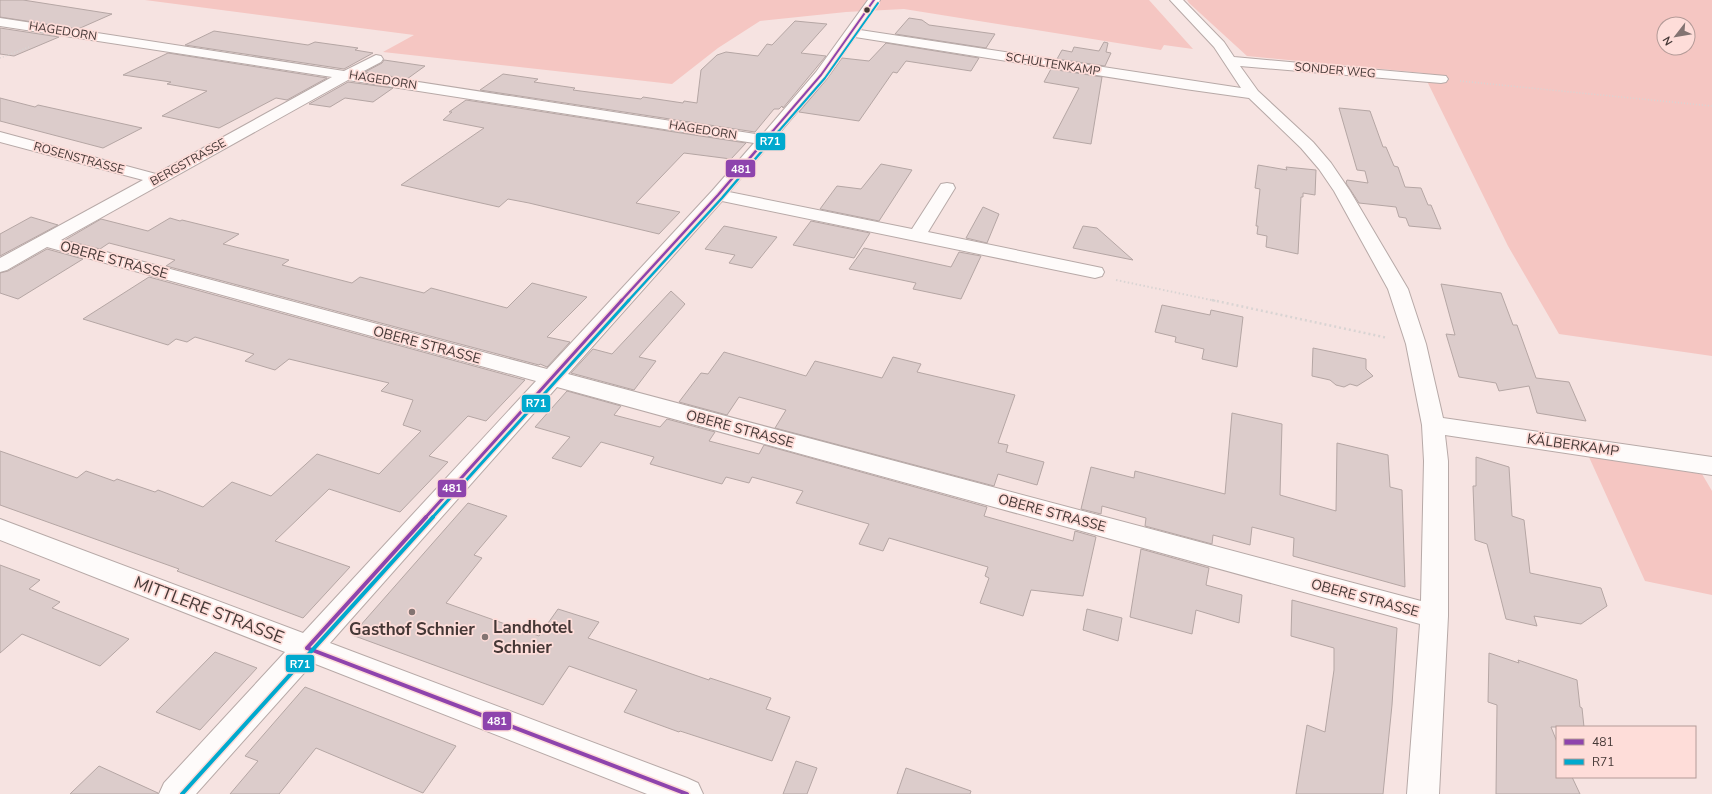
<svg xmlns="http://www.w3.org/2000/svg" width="1712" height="794" font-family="'Nunito Sans',sans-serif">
  <rect width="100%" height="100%" fill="#f6e3e1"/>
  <!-- green -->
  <path fill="#f5c6c2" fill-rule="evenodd" d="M145,0H1149L1193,49L1164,45L1161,50L904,9L846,12L760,21L718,48L672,84L383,52L414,35Z
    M1187,0H1712V356L1559,334L1508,246L1423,73L1247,56L1189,3ZM1664,24H1688V48H1664Z
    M1589,457L1702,474L1712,491V595L1645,581Z"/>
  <!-- building -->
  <path fill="#dccccb" stroke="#b5a6a4" d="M0,0H23L112,14L78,29L0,17Z
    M909,18L922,20L929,25L995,34L986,48L895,34Z
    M795,21L827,24L801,53L826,56L783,108L782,106L779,109H774L755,132L480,90L503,74L538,79L534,82L575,88L573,90L641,99L643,97L683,103L684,101L697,103L701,70L717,55L726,52L758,56L767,44L772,45Z
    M0,28L59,37L14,56L0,54Z
    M214,31L308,45L315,42L358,48L355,50L373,53L344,69L185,45Z
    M1104,42L1108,43L1106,52L1111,53L1105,66L1057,59L1062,50L1072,52L1074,47L1099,51Z
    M886,43L979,58L971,71L906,61L897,73L893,72L859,121L799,112L827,79L842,58L869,61Z
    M168,53L327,78L287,100L276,98L219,128L162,116L207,91L167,84L171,82L123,75Z
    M384,60L425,66L407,79L365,72L382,63Z
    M1051,69L1102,77L1091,144L1053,138L1079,88L1044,82Z
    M348,82L393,88L373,102L345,98L330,107L309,104Z
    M0,98L35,107L38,105L142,128L103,148L0,121Z
    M466,100L746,143L731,159L684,153L636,203L680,212L659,234L529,203L508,199L499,207L401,185L484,128L443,120L452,112H449Z
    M1339,108L1370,111L1383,147H1386L1394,166L1398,167L1405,187L1421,188L1428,205H1431L1441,229L1409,226L1406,218L1399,217L1396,207L1359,203L1346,183L1347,180L1368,183L1365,171L1357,170Z
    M881,164L912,170L879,221L820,209L837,186L861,189Z
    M1258,165L1287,170L1286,167L1316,170L1315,195L1303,193V197H1301L1298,254L1266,247L1267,236L1257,234L1258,226H1256L1260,189L1255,188Z
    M983,207L999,214L987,243L966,238Z
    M31,217L58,225L0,256V234Z
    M170,218L180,221L182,220L239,234L223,244L289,260L282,265L352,283L360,277L424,293L431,288L507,308L532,283L587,297L547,337L570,342L547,367L540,364L539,365L166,266L175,260L109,243L100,249L65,240L101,219L148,231Z
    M811,221L870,233L854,258L793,245Z
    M724,226L777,237L752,268L729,263L735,255L705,249Z
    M1083,226L1097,228L1133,260L1073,248Z
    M864,248L951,267L959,252L981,256L961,299L913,289L916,283L849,269Z
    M47,249L83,259L18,299L0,293V273L8,271Z
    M149,277L525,380L486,421L468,416L429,456L448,462L400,512L329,489L275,541L350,567L303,618L177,571L179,569L0,505V451L77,478L86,471L114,481L117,479L155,492L158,490L203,507L232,482L271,496L317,454L379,474L421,431L403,425L413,400L381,391L389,383L289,359L275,370L245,361L254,354L195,337L187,342L176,339L168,345L83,319Z
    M1441,284L1501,293L1513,325H1517L1536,378L1569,382L1586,421L1537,413L1529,386L1499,391L1496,383L1459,377L1446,334L1455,335Z
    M671,291L685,304L639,357L656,361L634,390L571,373L593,349L612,354Z
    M1162,305L1210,315L1211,310L1243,317L1237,367L1202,359L1204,349L1175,342L1176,337L1155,332Z
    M1313,348L1366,359V369L1373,376L1357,386L1350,384L1344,387L1336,385L1330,380L1312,376Z
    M724,352L806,376L815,361L882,378L893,357L921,364L917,372L1015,395L998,443L1008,445L1006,452L1044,462L1037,485L998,474L994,486L775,428L786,410L739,397L727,415L679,402L701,373L708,374Z
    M567,391L621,406L614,415L660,427L667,419L715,432L709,441L759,454L764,445L987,507L984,516L1073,541L1075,531L1096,537L1083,596L1031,590L1023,616L980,603L989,578L985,576L988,567L889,538L883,551L859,544L869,524L796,503L803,491L752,477L749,483L726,477L722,484L650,464L654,457L601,442L581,467L552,458L570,437L535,427Z
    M1232,413L1282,424L1280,495L1336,511L1337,443L1388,455L1390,487L1402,490L1405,587L1293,556L1294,538L1252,527L1250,545L1213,535L1212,544L1145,526L1146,518L1102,506L1101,514L1081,509L1091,467L1134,478L1135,471L1225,494Z
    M1476,457L1509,467L1512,516L1524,520L1530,573L1601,588L1607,606L1581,624L1534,616L1537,626L1506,619L1487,544L1475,540L1473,486H1476Z
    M468,503L507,516L474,555L482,558L446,603L539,636L558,609L599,622L588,638L709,680L710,678L771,698L766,709L790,717L772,761L680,731L679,732L624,712L637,690L569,666L543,705L352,635Z
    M1141,549L1209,568L1206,585L1242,595L1239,623L1196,610L1192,634L1130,617Z
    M0,565L40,580L29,589L60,602L52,608L129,639L100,666L22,634L0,653Z
    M1292,600L1397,628L1392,705L1383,794H1296L1307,725L1325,732L1334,670V648L1291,636Z
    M1087,609L1122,618L1118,641L1083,630Z
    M215,652L257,668L200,730L156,712Z
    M1489,653L1519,663L1518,660L1577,680L1580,707L1582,708L1584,727H1551L1557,742V777H1572L1580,794H1496L1497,705L1488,702Z
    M305,687L456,746L423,793L316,748L279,794H230L258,761L245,756Z
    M796,761L817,768L807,794H783Z
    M99,766L158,793V794H70Z
    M906,768L971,791L970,794H897Z"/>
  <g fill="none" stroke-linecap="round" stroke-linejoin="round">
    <!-- minor casing -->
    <g stroke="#b7a9a7" stroke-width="2">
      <path id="minor" d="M868,0H880L860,30L1241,88L1214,47L1170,0H1183L1224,42L1234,57L1446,76L1448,79L1446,82L1441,83L1240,66L1258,91L1313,142L1331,163L1350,191L1408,289L1426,344L1443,418L1712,457V475L1445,435L1448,461V616L1439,794H1407L1420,624L557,387L330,643L687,778L698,783L703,794H647L313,663L196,794H159L164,783L285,652L0,540V519L303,633L536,381L47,247L7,270L0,272V258L143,180L0,142V132L156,174L332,77L0,26V18L344,71L376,55L381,56L383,59L381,62L360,73L762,135L816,72ZM855,37L1185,89L1249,98L1301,148L1319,169L1334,191L1388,289L1406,344L1422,425L1424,461L1421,601L568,374L722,201L1095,278L1102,276L1104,272L1102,268L928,232L955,188L953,184L947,183L941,184L912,229L729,192L826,78ZM348,80L754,143L712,191L547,369L61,240Z"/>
    </g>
    <!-- path-far2 -->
    <path stroke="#d9d4d3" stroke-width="1.5" stroke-dasharray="1 2" stroke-linecap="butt" d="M0,58L29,47
      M1460,81L1712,106"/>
    <!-- path-far1 -->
    <path stroke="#d9d4d3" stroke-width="2" stroke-dasharray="1.5 2.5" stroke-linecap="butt" d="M1116,280L1216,301"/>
    <!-- path -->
    <path stroke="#d9d4d3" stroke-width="2.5" stroke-dasharray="2 3" stroke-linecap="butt" d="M1212,300L1388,338"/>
    <!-- minor -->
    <use href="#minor" fill="#fefbfa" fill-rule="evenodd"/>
    <!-- bus-1-far3 casing -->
    <g stroke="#feddd9" stroke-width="4">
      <path id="bus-1-far3" d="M772,132L821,75L874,0"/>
    </g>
    <!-- bus-1-far2 casing -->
    <g stroke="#feddd9" stroke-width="5">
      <path id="bus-1-far2" d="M621,301L718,195L773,131"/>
    </g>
    <!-- bus-1-far1 casing -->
    <g stroke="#feddd9" stroke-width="6">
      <path id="bus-1-far1" d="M425,518L622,300"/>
    </g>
    <!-- bus-1 casing -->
    <g stroke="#feddd9" stroke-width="7">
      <path id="bus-1" d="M307,648L426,517
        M307,648L687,794"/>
    </g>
    <!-- bus-2-far3 casing -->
    <g stroke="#feddd9" stroke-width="4">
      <path id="bus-2-far3" d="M778,132L825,78L878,3"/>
    </g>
    <!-- bus-2-far2 casing -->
    <g stroke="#feddd9" stroke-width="5">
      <path id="bus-2-far2" d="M628,301L722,198L779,131"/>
    </g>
    <!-- bus-2-far1 casing -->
    <g stroke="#feddd9" stroke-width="6">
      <path id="bus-2-far1" d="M432,518L629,300"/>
    </g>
    <!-- bus-2 casing -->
    <g stroke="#feddd9" stroke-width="7">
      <path id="bus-2" d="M182,794L433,517"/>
    </g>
    <!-- bus-1-far3 -->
    <use href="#bus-1-far3" stroke="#8e44ad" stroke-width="2"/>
    <!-- bus-1-far2 -->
    <use href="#bus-1-far2" stroke="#8e44ad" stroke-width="2.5"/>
    <!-- bus-1-far1 -->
    <use href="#bus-1-far1" stroke="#8e44ad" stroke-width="3"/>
    <!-- bus-1 -->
    <use href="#bus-1" stroke="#8e44ad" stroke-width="4"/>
    <!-- bus-2-far3 -->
    <use href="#bus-2-far3" stroke="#00a9ce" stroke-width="2"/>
    <!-- bus-2-far2 -->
    <use href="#bus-2-far2" stroke="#00a9ce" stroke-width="2.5"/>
    <!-- bus-2-far1 -->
    <use href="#bus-2-far1" stroke="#00a9ce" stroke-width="3"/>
    <!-- bus-2 -->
    <use href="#bus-2" stroke="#00a9ce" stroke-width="4"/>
  </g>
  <!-- markers -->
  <circle fill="#453836" stroke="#feddd9" stroke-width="1.5" cx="867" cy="10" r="3.5"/>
  <g fill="#837472" stroke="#feddd9" stroke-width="1.5">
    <circle cx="412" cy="612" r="4"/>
    <circle cx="485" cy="637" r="4"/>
  </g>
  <g text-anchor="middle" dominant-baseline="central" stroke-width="3.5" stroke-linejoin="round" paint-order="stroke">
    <!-- far-street labels -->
    <g font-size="12" fill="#453836" stroke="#feddd9">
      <text transform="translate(63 31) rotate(9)">HAGEDORN</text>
      <text transform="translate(1053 64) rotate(9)">SCHULTENKAMP</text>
      <text transform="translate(1335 70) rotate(5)">SONDER WEG</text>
      <text transform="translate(383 80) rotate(9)">HAGEDORN</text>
      <text transform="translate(703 130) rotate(9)">HAGEDORN</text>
      <text transform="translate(79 158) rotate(15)">ROSENSTRASSE</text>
      <text transform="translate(188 162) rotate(-29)">BERGSTRASSE</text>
    </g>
    <!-- street labels -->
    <g font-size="14" fill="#453836" stroke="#feddd9">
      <text transform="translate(114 260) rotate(15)">OBERE STRASSE</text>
      <text transform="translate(427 345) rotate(15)">OBERE STRASSE</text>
      <text transform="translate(740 429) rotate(15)">OBERE STRASSE</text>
      <text transform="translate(1573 445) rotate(8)">KÄLBERKAMP</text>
      <text transform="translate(1052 513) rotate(15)">OBERE STRASSE</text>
      <text transform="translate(1365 598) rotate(15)">OBERE STRASSE</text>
    </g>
    <!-- near-street labels -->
    <g font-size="17" fill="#453836" stroke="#feddd9">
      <text transform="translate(209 610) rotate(21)">MITTLERE STRASSE</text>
    </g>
    <!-- near-poi labels -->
    <g font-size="17" font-weight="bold" fill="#453836" stroke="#feddd9" text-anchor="start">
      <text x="493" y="627">Landhotel<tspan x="493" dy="20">Schnier</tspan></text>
      <text x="412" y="629" text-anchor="middle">Gasthof Schnier</text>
    </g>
  </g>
  <g stroke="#feddd9" stroke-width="1.5">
    <rect x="755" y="132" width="31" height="19" rx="4" fill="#00a9ce"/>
    <rect x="725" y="159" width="31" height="19" rx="4" fill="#8e44ad"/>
    <rect x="521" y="394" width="30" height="19" rx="4" fill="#00a9ce"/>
    <rect x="437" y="479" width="30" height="19" rx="4" fill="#8e44ad"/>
    <rect x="285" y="654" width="30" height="19" rx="4" fill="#00a9ce"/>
    <rect x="482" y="711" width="30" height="20" rx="4" fill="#8e44ad"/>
  </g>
  <g font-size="11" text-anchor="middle" font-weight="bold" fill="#fff">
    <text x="770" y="145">R71</text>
    <text x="741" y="173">481</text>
    <text x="536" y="407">R71</text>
    <text x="452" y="492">481</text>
    <text x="300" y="668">R71</text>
    <text x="497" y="725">481</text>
  </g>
  <!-- legend -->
  <rect x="1556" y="726" width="140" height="52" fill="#feddd9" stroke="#b49b98"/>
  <rect x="1564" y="739" width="20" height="6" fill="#8e44ad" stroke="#b49b98"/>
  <text x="1592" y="746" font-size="12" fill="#453836">481</text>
  <rect x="1564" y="759" width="20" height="6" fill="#00a9ce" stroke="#b49b98"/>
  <text x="1592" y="766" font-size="12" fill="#453836">R71</text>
  <!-- north arrow -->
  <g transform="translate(1676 36) rotate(239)"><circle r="19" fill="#feddd9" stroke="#b49b98"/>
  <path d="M0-3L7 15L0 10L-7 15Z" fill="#837472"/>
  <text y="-6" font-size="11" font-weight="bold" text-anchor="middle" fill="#453836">N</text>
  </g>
</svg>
